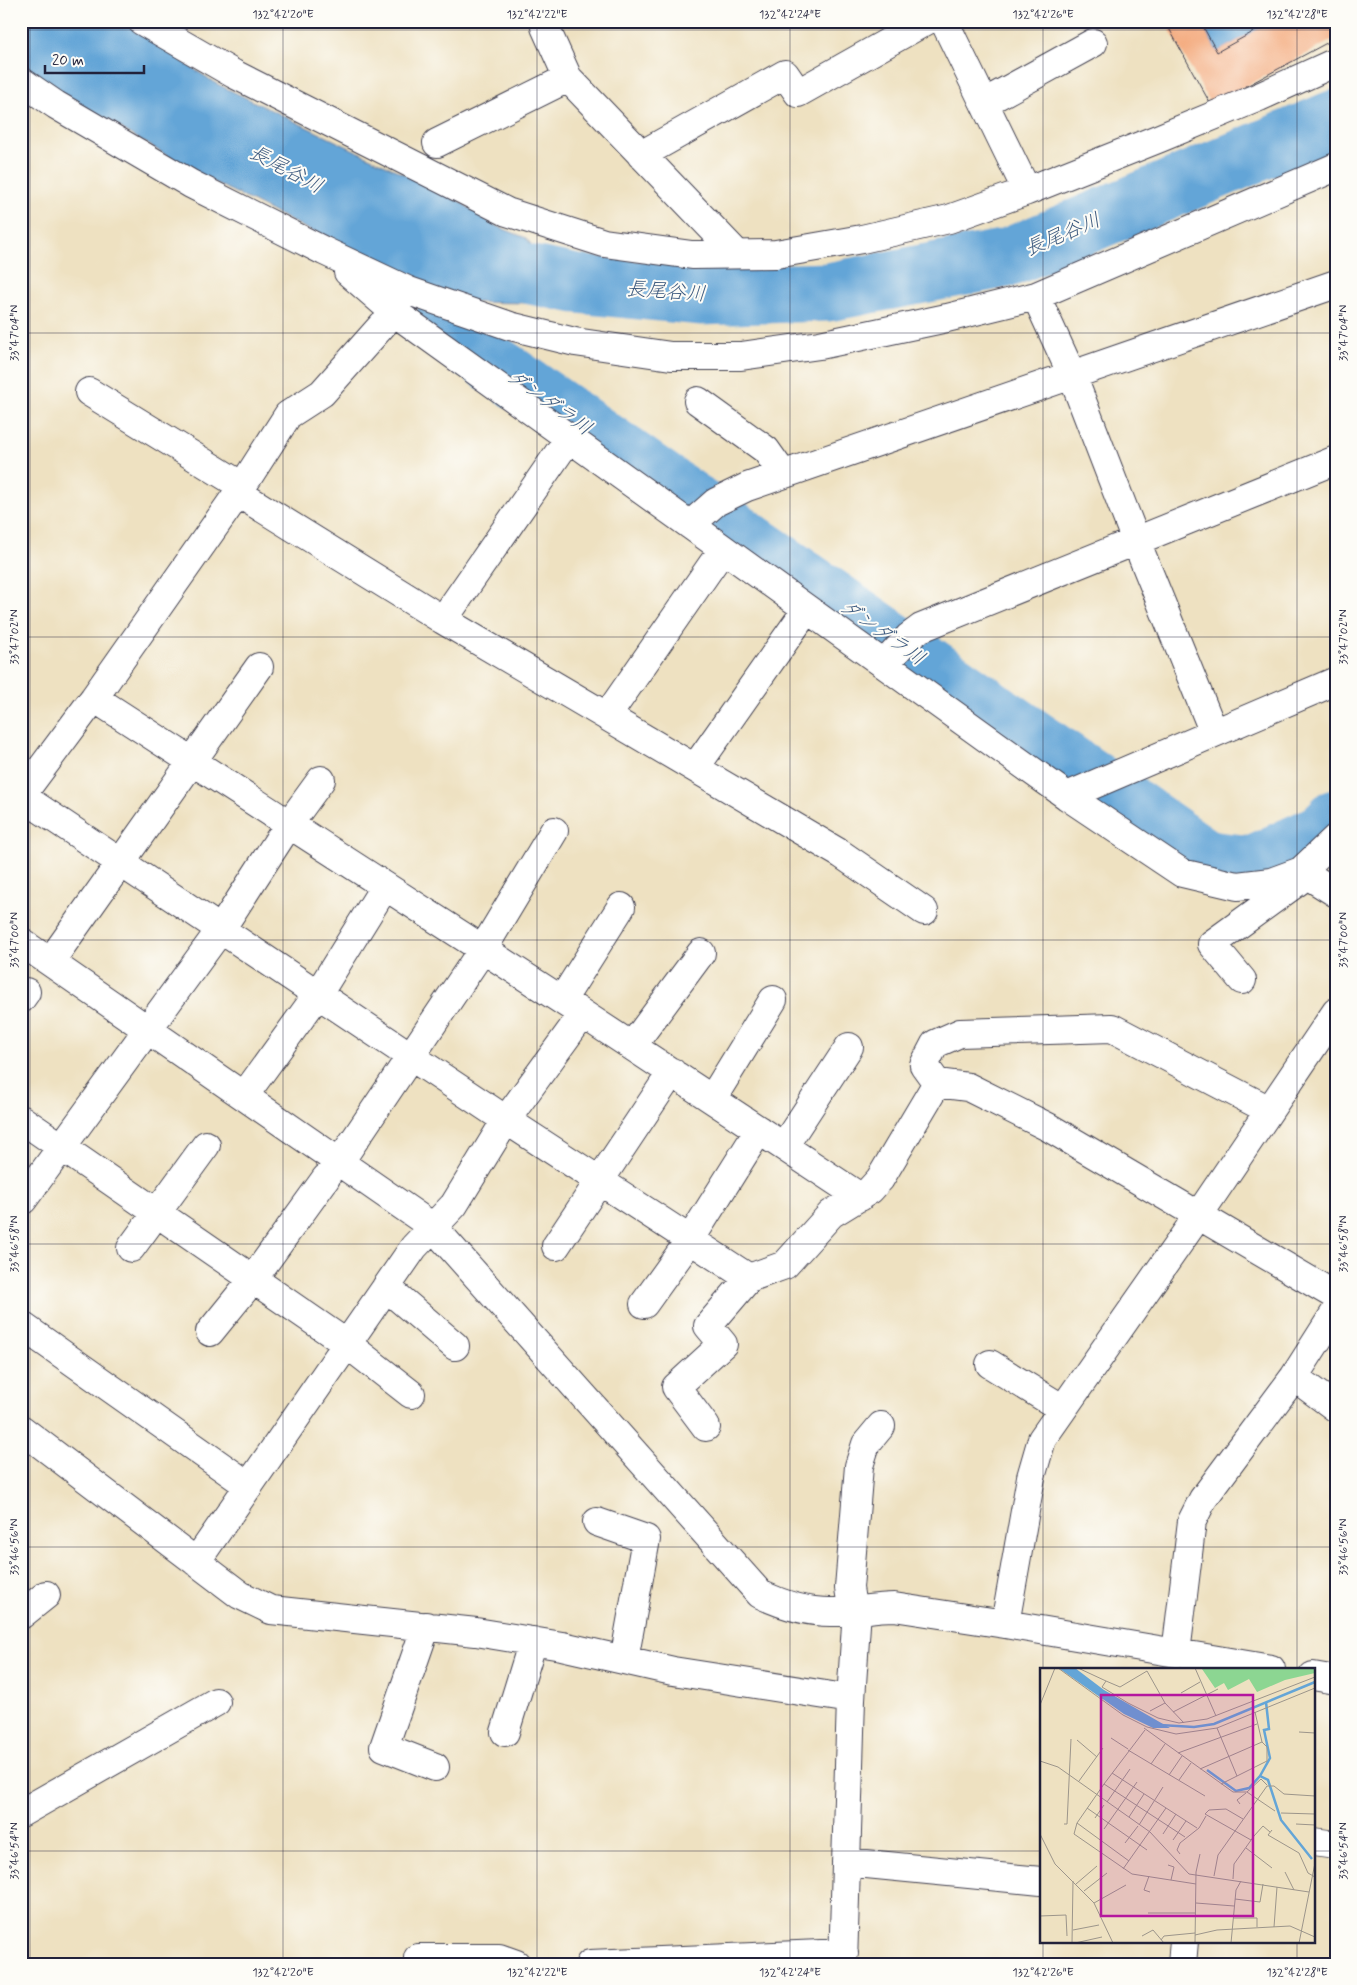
<svg xmlns="http://www.w3.org/2000/svg" width="1357" height="1985" font-family="Mynerve,'Klee One',sans-serif">
  <rect width="100%" height="100%" fill="#fdfcf7"/>
  <filter id="ink" filterUnits="userSpaceOnUse"><feTurbulence type="fractalNoise" baseFrequency=".02" numOctaves="2"/><feDisplacementMap in="SourceGraphic" scale="10" xChannelSelector="R" yChannelSelector="G"/><feConvolveMatrix kernelMatrix="1 2 1 2 8 2 1 2 1" color-interpolation-filters="sRGB"/></filter>
  <filter id="wash" filterUnits="userSpaceOnUse"><feTurbulence type="fractalNoise" baseFrequency=".0096" numOctaves="4" result="noise"/><feDisplacementMap in="SourceGraphic" scale="20" xChannelSelector="R" yChannelSelector="G"/><feGaussianBlur stdDeviation="1.12" result="paint"/><feColorMatrix in="noise" values="0 0 0 0 0 0 0 0 0 0 0 0 0 0 0 0 0 1.4 0 .05"/><feComposite in="paint" operator="in"/></filter>
  <g filter="url(#wash)">
    <rect width="100%" height="100%" fill="#eee1c1"/>
    <!-- water -->
    <path fill="#64a5d7" stroke="#436489" d="M21,21H122L215,83L456,199L494,225L526,238L544,260L562,273L596,281L610,295L596,304L461,302L395,273L198,174L21,69Z
      M1200,21H1273L1217,52Z"/>
    <g fill="none" stroke-linecap="round" stroke-linejoin="round">
      <!-- river -->
      <path stroke="#64a5d7" stroke-width="59" d="M522,273L576,284L700,296L828,292L1007,258L1336,119
        M444,321L462,342L1208,860L1252,865L1321,833L1336,818"/>
    </g>
    <g id="blocks">
      <!-- building -->
      <path fill="#f4ac80" d="M1165,21H1200L1217,52L1273,21H1336V38L1211,105Z"/>
    </g>
  </g>
  <g filter="url(#ink)">
    <use href="#blocks" fill-opacity="0" stroke="#413f4f" stroke-width="1"/>
    <g fill="none" stroke-linecap="round" stroke-linejoin="round">
      <!-- minor casing -->
      <g stroke="#413f4f" stroke-width="30">
        <path id="minor" d="M142,21L234,74L507,212L604,243L692,255L776,254L862,239L949,219L1027,191L1160,138L1259,97L1336,62
          M545,21V27L568,78L737,254
          M944,21L1027,191
          M21,81L56,105L191,184L324,251L409,291L510,326L575,342L671,356H741L820,345L947,318L1036,296L1336,167
          M984,103L1093,43
          M437,143L568,78
          M641,155L785,74L798,93L926,21
          M348,272L394,312L1067,796L1182,873L1237,886L1271,882L1301,871L1336,893
          M1036,296L1072,375L1136,541L1214,733
          M89,392L242,486
          M698,401L766,450L783,474
          M238,493L443,620L841,854L924,911
          M690,525L716,502L747,487L1336,284
          M443,620L569,438
          M884,664L909,637L921,628L1336,460
          M94,698L583,1014L860,1197
          M607,716L723,549
          M695,768L807,609
          M21,796L506,1120L749,1278
          M21,796L94,698L238,493L288,415L322,393L394,312
          M1067,796L1336,681
          M1301,871L1336,838
          M21,942L433,1227L760,1594C783,1605 809,1613 835,1612C855,1612 874,1607 894,1607L1005,1624L1271,1669
          M50,962L259,667
          M1242,980L1212,944L1300,880
          M21,999L26,992
          M562,1000L621,907
          M632,1046L701,953
          M244,1096L318,994L385,886
          M712,1099L773,1000
          M1269,1110L1112,1028L960,1033L935,1044L924,1065L937,1083L968,1087L1048,1127L1336,1296
          M21,1119L347,1344L411,1394
          M784,1146L849,1047
          M339,1163L483,949L554,831
          M23,1200L221,929L289,824L321,780
          M556,1246L672,1072
          M131,1248L206,1145
          M386,1287L455,1346
          M644,1304L690,1240L759,1130
          M21,1325L249,1486
          M210,1332L253,1279L326,1178
          M990,1364L1063,1409
          M1294,1377L1336,1408
          M706,1427L676,1387L723,1344L708,1326L749,1278L785,1265L831,1214L870,1190L880,1179L937,1083
          M21,1429L240,1595L271,1610L476,1632L562,1646L673,1671L851,1699
          M597,1522L646,1539L624,1660
          M196,1562L414,1247L454,1205L506,1120L583,1014
          M21,1615L46,1595
          M1005,1624L1031,1477L1042,1439L1198,1216L1336,1012
          M426,1626L384,1747L435,1767
          M1176,1653L1192,1521L1203,1499L1294,1377L1336,1311
          M1313,1676L1336,1680
          M505,1732L533,1641
          M21,1813L216,1702
          M1313,1842L1336,1845
          M846,1862L1041,1881
          M418,1958H499L516,1964
          M590,1964L844,1953
          M843,1964L851,1699L857,1610L851,1601L849,1588L859,1466L866,1444L881,1426
          M1182,1964L1184,1941"/>
      </g>
      <!-- minor -->
      <use href="#minor" stroke="#fff" stroke-width="28"/>
    </g>
  </g>
  <!-- ticks -->
  <path fill="none" stroke="#22223b" stroke-width="1" stroke-opacity="0.45" d="M30,21V1964M283,21V1964M537,21V1964M790,21V1964M1043,21V1669M1297,21V1669M21,30H1336M21,333H1336M21,637H1336M21,940H1336M21,1244H1336M21,1547H1336M21,1851H1041M1313,1851H1336M1043,1941V1964M1297,1941V1964"/>
  <g text-anchor="middle" dominant-baseline="central" stroke-width="4" stroke-linejoin="round" paint-order="stroke">
    <!-- water labels -->
    <g font-size="20" font-style="italic" fill="#405d81" stroke="#fdfcf7">
      <text transform="translate(286 170) rotate(28)">長尾谷川</text>
      <text transform="translate(1063 235) rotate(-23)">長尾谷川</text>
      <text transform="translate(666 292) rotate(4)">長尾谷川</text>
      <text transform="translate(549 403) rotate(35)">ダンダラ川</text>
      <text transform="translate(882 633) rotate(35)">ダンダラ川</text>
    </g>
  </g>
  <!-- overview -->
  <g transform="translate(1040 1668)">
    <rect width="275" height="275" fill="#eee1c1"/>
    <path d="M275,0V5L245,12L217,24L209,11L188,22L184,15L175,20L162,1Z" fill="#8cd692"/>
    <path d="M35,0L64,22L130,60H113L84,46L20,1Z" fill="#64a5d7"/>
    <path fill="none" stroke="#64a5d7" stroke-width="2.5" d="M120,57L154,59L174,56L275,14M167,102L196,123L209,120L220,108L228,112L241,152L272,191M220,108L230,90L224,62L229,61L226,34"/>
    <path fill="none" stroke="#9c958b" stroke-width="1" d="M18,0L83,47L107,59L136,66L177,60L275,20M38,0L66,13L62,19L88,35L118,50L139,55L167,51L275,9M155,0L176,48M66,13L80,19L107,3L125,35L144,55M141,25L160,14M0,37L15,0M110,43L125,35M133,44L178,21M104,60L193,124H207L235,143M177,60L197,108M105,62L64,116L37,155L34,166L92,206L156,216M259,64L275,65M71,70L88,81M37,72L57,89M88,82L165,128M138,85L217,56M0,93L18,99L110,164L149,206L269,224M111,96L125,76M160,101L222,74M72,105L157,160M129,107L142,88M139,112L151,95M39,113L63,80M64,116L145,169M181,116L227,93V79L222,74L215,44M207,124L221,111L227,117M67,134L90,101M200,136L197,132L206,125M47,140L107,182M241,145L275,146M89,149L104,126M55,150L64,137M203,151L186,141L169,142L165,146L211,172M37,155L89,193M24,156H27L31,71M256,156L275,157M99,157L123,119M64,161L97,114M232,162L228,167L259,185L268,205L275,209M0,166L15,196L54,235L73,275M123,166L136,146M133,172L146,153M85,175L98,158M206,180L232,200M140,186L137,182L140,175L159,160L166,148M128,197L134,199L131,212M83,201L126,140M245,204L254,222M109,208L104,222L110,224M174,208L178,187L227,118H234L244,126L275,128M193,211L194,196L214,168L223,158L230,164M36,216L57,198M44,223L67,205M195,231L220,234L223,216M54,235L86,217M156,235L194,238M108,245H156M0,248L26,247L27,268M193,250H217V259M234,259L237,219M33,262L59,257M155,267L177,262L250,258L275,269M102,268L113,262L124,275M121,272L124,268L155,265M32,275L33,213M35,275L62,269M155,275L156,204L160,186M191,275L196,222L201,213M259,275L275,195"/>
    <path fill="#b5179e" fill-opacity="0.15" stroke="#b5179e" stroke-width="2.5" d="M61,27H213V248H61Z"/>
    <rect width="275" height="275" fill="none" stroke="#22223b" stroke-width="2.5"/>
  </g>
  <!-- margin -->
  <rect width="1357" height="1985" fill="none" stroke="#fdfcf7" stroke-width="55"/>
  <!-- scale -->
  <path d="M45 65v8h99v-8" fill="none" stroke="#22223b" stroke-width="2.5"/>
  <text x="52" y="65" font-size="15" fill="#22223b" stroke="#fdfcf7" stroke-width="4" paint-order="stroke">20 m</text>
  <rect x="28" y="28" width="1302" height="1930" fill="none" stroke="#22223b" stroke-width="2"/>
  <g font-size="12" text-anchor="middle" fill="#22223b">
    <text x="283" y="18">132°42'20"E</text>
    <text x="537" y="18">132°42'22"E</text>
    <text x="790" y="18">132°42'24"E</text>
    <text x="1043" y="18">132°42'26"E</text>
    <text x="1297" y="18">132°42'28"E</text>
    <text transform="translate(14 333) rotate(-90)" y="4">33°47'04"N</text>
    <text transform="translate(1343 333) rotate(-90)" y="4">33°47'04"N</text>
    <text transform="translate(14 637) rotate(-90)" y="4">33°47'02"N</text>
    <text transform="translate(1343 637) rotate(-90)" y="4">33°47'02"N</text>
    <text transform="translate(14 940) rotate(-90)" y="4">33°47'00"N</text>
    <text transform="translate(1343 940) rotate(-90)" y="4">33°47'00"N</text>
    <text transform="translate(14 1244) rotate(-90)" y="4">33°46'58"N</text>
    <text transform="translate(1343 1244) rotate(-90)" y="4">33°46'58"N</text>
    <text transform="translate(14 1547) rotate(-90)" y="4">33°46'56"N</text>
    <text transform="translate(1343 1547) rotate(-90)" y="4">33°46'56"N</text>
    <text transform="translate(14 1851) rotate(-90)" y="4">33°46'54"N</text>
    <text transform="translate(1343 1851) rotate(-90)" y="4">33°46'54"N</text>
    <text x="283" y="1976">132°42'20"E</text>
    <text x="537" y="1976">132°42'22"E</text>
    <text x="790" y="1976">132°42'24"E</text>
    <text x="1043" y="1976">132°42'26"E</text>
    <text x="1297" y="1976">132°42'28"E</text>
  </g>
</svg>
